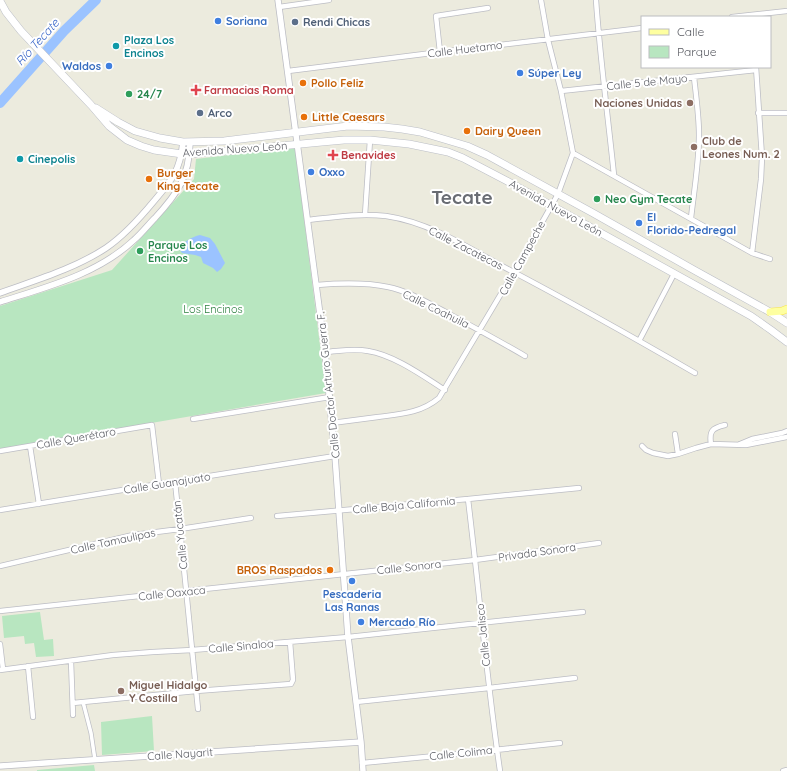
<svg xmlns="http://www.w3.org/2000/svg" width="787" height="771" font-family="Quicksand,sans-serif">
  <rect width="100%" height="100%" fill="#ecebde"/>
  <!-- green -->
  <path fill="#b8e6c0" d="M295,147L326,393L0,449V306L112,270L194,179L196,159Z
    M40,612L44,640L53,639L54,656L36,657L34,643L25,644L24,636L4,638L2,616Z
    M152,716L154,751L102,755L101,722Z
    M94,765L95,771H37V770Z"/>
  <!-- water -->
  <path fill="#9bc3ff" d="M200,235L210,238L215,244L225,263L221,269L217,272L213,268L203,263L201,257L195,255L182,253L180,250C183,241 192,237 200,235Z"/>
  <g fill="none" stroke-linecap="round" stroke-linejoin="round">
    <!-- river -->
    <path stroke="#9bc3ff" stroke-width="10" d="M0,103L64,31L96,0"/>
    <!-- pedestrian casing -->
    <g stroke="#bcbdc4" stroke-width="5">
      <path id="pedestrian" d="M83,702L91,733L95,760"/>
    </g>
    <!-- minor casing -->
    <g stroke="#bcbdc4" stroke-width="6">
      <path id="minor" d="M596,0C600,58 608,117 614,175
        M279,7L329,0
        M732,17L787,11
        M440,52L436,16L488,8
        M288,71L440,52L642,28
        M561,91L756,70
        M758,113H787
        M573,153L752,253L770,259
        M365,215L370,140
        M691,218C694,191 699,163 699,135C699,116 696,96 694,77
        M308,220C334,217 360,213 386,216C428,222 466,246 502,266C567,300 631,336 695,373
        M752,253L761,179L762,157L756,67
        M317,285C341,283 364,282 388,287C408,291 426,302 444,311C471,326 498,340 525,356
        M639,341L674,274
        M325,352C340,351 354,348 368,351C394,355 423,376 445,390
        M193,419L330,397
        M332,423C348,421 363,419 378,417C401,414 421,413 439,398L514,272L558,194L573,153L561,91L548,40L541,0
        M675,434L678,454
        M711,444C709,431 712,428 725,425
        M740,444L752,439L782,433L787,431
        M30,446L39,504
        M642,446L646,450L653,453L668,456L678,454L696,448L711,444L746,445L787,437
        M0,451L152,425L159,484
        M175,482L180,529L198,709
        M468,499C479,590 487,681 500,771
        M0,510L159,484L335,456
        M277,516L468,499L579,488
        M0,566L133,535L180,529L251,518
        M0,611L475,560L599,543
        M0,644L3,669
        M71,661L73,715
        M28,666L33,717
        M0,670L113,655L153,652L192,650L348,637L583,612
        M356,702L489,688L575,678
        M73,703L196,691L291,684L293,680L290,642
        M362,763L467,753L560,743
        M783,771L787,770"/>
    </g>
    <!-- tertiary casing -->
    <g stroke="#bcbdc4" stroke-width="7">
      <path id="tertiary" d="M278,0L325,352L335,456L348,637L361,742L363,771
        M0,293C36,280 74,269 106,248C125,235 140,218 154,201C172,180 180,171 183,142
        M0,302C47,287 98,274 134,240C142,233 148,225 155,218C178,193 189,177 190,143
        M0,766L361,742"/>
    </g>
    <!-- secondary casing -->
    <g stroke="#bbbec6" stroke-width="8">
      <path id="secondary" d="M0,1L6,12L21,31L91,105L109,126L127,140L141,146L154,150L182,154H190L227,151L322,142L344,140H370L409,144L448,152L463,158L507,181L751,316L771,330L787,342
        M96,108L118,122L135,131L160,138L183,142L224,141L348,126L384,127L402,129L420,132L467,146L487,155L593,213L694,270L770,312L787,323"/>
    </g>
    <!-- primary casing -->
    <g stroke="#f9e54b" stroke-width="8">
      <path id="primary" d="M770,312L782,311L787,309"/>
    </g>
    <!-- pedestrian -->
    <use href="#pedestrian" stroke="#fff" stroke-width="3.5"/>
    <!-- minor -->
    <use href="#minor" stroke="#fff" stroke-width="4.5"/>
    <!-- tertiary -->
    <use href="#tertiary" stroke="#fff" stroke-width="5.5"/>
    <!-- secondary -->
    <use href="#secondary" stroke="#fff" stroke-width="7"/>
    <!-- primary -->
    <use href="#primary" stroke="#feffa0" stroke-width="7"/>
  </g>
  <!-- markers -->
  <g fill="#3f7fe0" stroke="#fff" stroke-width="1.5">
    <circle cx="218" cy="21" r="4"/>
    <circle cx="109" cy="66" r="4"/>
    <circle cx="520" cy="73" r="4"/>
    <circle cx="311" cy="172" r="4"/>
    <circle cx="639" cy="223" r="4"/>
    <circle cx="352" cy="581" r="4"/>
    <circle cx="361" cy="622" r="4"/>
  </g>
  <g fill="#5c6f8a" stroke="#fff" stroke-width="1.5">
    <circle cx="295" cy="22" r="4"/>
    <circle cx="200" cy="113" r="4"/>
  </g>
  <g fill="#0f9aa8" stroke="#fff" stroke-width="1.5">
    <circle cx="116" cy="46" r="4"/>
    <circle cx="20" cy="159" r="4"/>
  </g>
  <g fill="#e8710a" stroke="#fff" stroke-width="1.5">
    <circle cx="303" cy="83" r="4"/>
    <circle cx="304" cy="117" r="4"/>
    <circle cx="467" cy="131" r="4"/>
    <circle cx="149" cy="179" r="4"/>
    <circle cx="330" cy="570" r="4"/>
  </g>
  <g fill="#e0444e" stroke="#fff" stroke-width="1.5">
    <path d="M194 84h4v4h4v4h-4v4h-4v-4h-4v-4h4z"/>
    <path d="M331 149h4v4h4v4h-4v4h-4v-4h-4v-4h4z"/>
  </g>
  <g fill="#2e9e5b" stroke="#fff" stroke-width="1.5">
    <circle cx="129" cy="94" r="4"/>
    <circle cx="597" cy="199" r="4"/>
    <circle cx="140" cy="251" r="4"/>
  </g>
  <g fill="#8d6e63" stroke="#fff" stroke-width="1.5">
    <circle cx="690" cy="103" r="4"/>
    <circle cx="694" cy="147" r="4"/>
    <circle cx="121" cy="691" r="4"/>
  </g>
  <g text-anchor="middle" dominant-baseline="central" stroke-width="4" stroke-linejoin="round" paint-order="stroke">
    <!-- shop labels -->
    <g font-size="11" font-weight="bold" fill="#366cbe" stroke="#fff" text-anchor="start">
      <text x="226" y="21">Soriana</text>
      <text x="101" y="66" text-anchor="end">Waldos</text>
      <text x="528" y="73">Súper Ley</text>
      <text x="319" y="172">Oxxo</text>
      <text x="647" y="217">El<tspan x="647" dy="13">Florido-Pedregal</tspan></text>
      <text x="352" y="594" text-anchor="middle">Pescaderia<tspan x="352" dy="13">Las Ranas</tspan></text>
      <text x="369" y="622">Mercado Río</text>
    </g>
    <!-- service labels -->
    <g font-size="11" font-weight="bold" fill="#4e5e75" stroke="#fff" text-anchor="start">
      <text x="303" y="22">Rendi Chicas</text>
      <text x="208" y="113">Arco</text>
    </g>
    <!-- culture labels -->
    <g font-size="11" font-weight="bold" fill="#0d838f" stroke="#fff" text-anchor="start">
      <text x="124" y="40">Plaza Los<tspan x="124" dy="13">Encinos</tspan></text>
      <text x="28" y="159">Cinepolis</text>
    </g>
    <!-- street labels -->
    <g font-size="11" fill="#585a61" stroke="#fff">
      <text transform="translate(465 49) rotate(-7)">Calle Huetamo</text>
      <text transform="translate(647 82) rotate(-6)">Calle 5 de Mayo</text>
      <text transform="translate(235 149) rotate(-4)">Avenida Nuevo León</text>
      <text transform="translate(556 208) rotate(29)">Avenida Nuevo León</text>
      <text transform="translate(466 248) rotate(27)">Calle Zacatecas</text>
      <text transform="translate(522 258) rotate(-61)">Calle Campeche</text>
      <text transform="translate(436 309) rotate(26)">Calle Coahuila</text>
      <text transform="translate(328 385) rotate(-96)">Calle Doctor Arturo Guerra F.</text>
      <text transform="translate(76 438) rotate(-10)">Calle Querétaro</text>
      <text transform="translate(167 483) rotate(-9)">Calle Guanajuato</text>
      <text transform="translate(404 505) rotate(-5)">Calle Baja California</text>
      <text transform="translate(180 535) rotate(-96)">Calle Yucatán</text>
      <text transform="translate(113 541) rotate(-12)">Calle Tamaulipas</text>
      <text transform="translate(537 552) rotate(-8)">Privada Sonora</text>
      <text transform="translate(409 567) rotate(-6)">Calle Sonora</text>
      <text transform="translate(172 593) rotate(-6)">Calle Oaxaca</text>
      <text transform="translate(483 635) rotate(-96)">Calle Jalisco</text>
      <text transform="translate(241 646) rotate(-5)">Calle Sinaloa</text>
      <text transform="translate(461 753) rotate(-6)">Calle Colima</text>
      <text transform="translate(180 754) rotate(-4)">Calle Nayarit</text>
    </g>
    <!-- food labels -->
    <g font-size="11" font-weight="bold" fill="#c56008" stroke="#fff" text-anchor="start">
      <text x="311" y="83">Pollo Feliz</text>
      <text x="312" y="117">Little Caesars</text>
      <text x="475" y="131">Dairy Queen</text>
      <text x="157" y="173">Burger<tspan x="157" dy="13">King Tecate</tspan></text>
      <text x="322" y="570" text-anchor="end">BROS Raspados</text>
    </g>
    <!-- health labels -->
    <g font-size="11" font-weight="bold" fill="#be3a42" stroke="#fff" text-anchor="start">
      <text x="204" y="90">Farmacias Roma</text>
      <text x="341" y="155">Benavides</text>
    </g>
    <!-- leisure labels -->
    <g font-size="11" font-weight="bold" fill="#27864d" stroke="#fff" text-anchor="start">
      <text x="137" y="94">24/7</text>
      <text x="605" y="199">Neo Gym Tecate</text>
      <text x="148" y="245">Parque Los<tspan x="148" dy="13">Encinos</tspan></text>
    </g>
    <!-- education labels -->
    <g font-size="11" font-weight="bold" fill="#785e54" stroke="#fff" text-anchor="start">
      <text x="682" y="103" text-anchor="end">Naciones Unidas</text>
      <text x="702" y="141">Club de<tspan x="702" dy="13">Leones Num. 2</tspan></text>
      <text x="129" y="685">Miguel Hidalgo<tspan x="129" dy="13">Y Costilla</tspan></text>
    </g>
    <!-- park labels -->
    <g font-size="11" fill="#2e8140" stroke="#fff">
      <text x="213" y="309">Los Encinos</text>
    </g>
    <!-- water labels -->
    <g font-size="12" font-style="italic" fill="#3866c8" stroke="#fff">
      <text transform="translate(37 42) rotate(-48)">Río Tecate</text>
    </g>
    <!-- town labels -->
    <g font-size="19" font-weight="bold" fill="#696c73" stroke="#fff">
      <text x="462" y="197">Tecate</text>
    </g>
  </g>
  <!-- legend -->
  <rect x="641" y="16" width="130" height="52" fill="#ffffff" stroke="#bcbdc0"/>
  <rect x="649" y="29" width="20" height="6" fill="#feffa0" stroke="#bcbdc0"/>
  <text x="677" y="36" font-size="12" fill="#585a61">Calle</text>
  <rect x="649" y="46" width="20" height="12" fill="#b8e6c0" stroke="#bcbdc0"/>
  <text x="677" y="56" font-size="12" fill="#585a61">Parque</text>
</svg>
